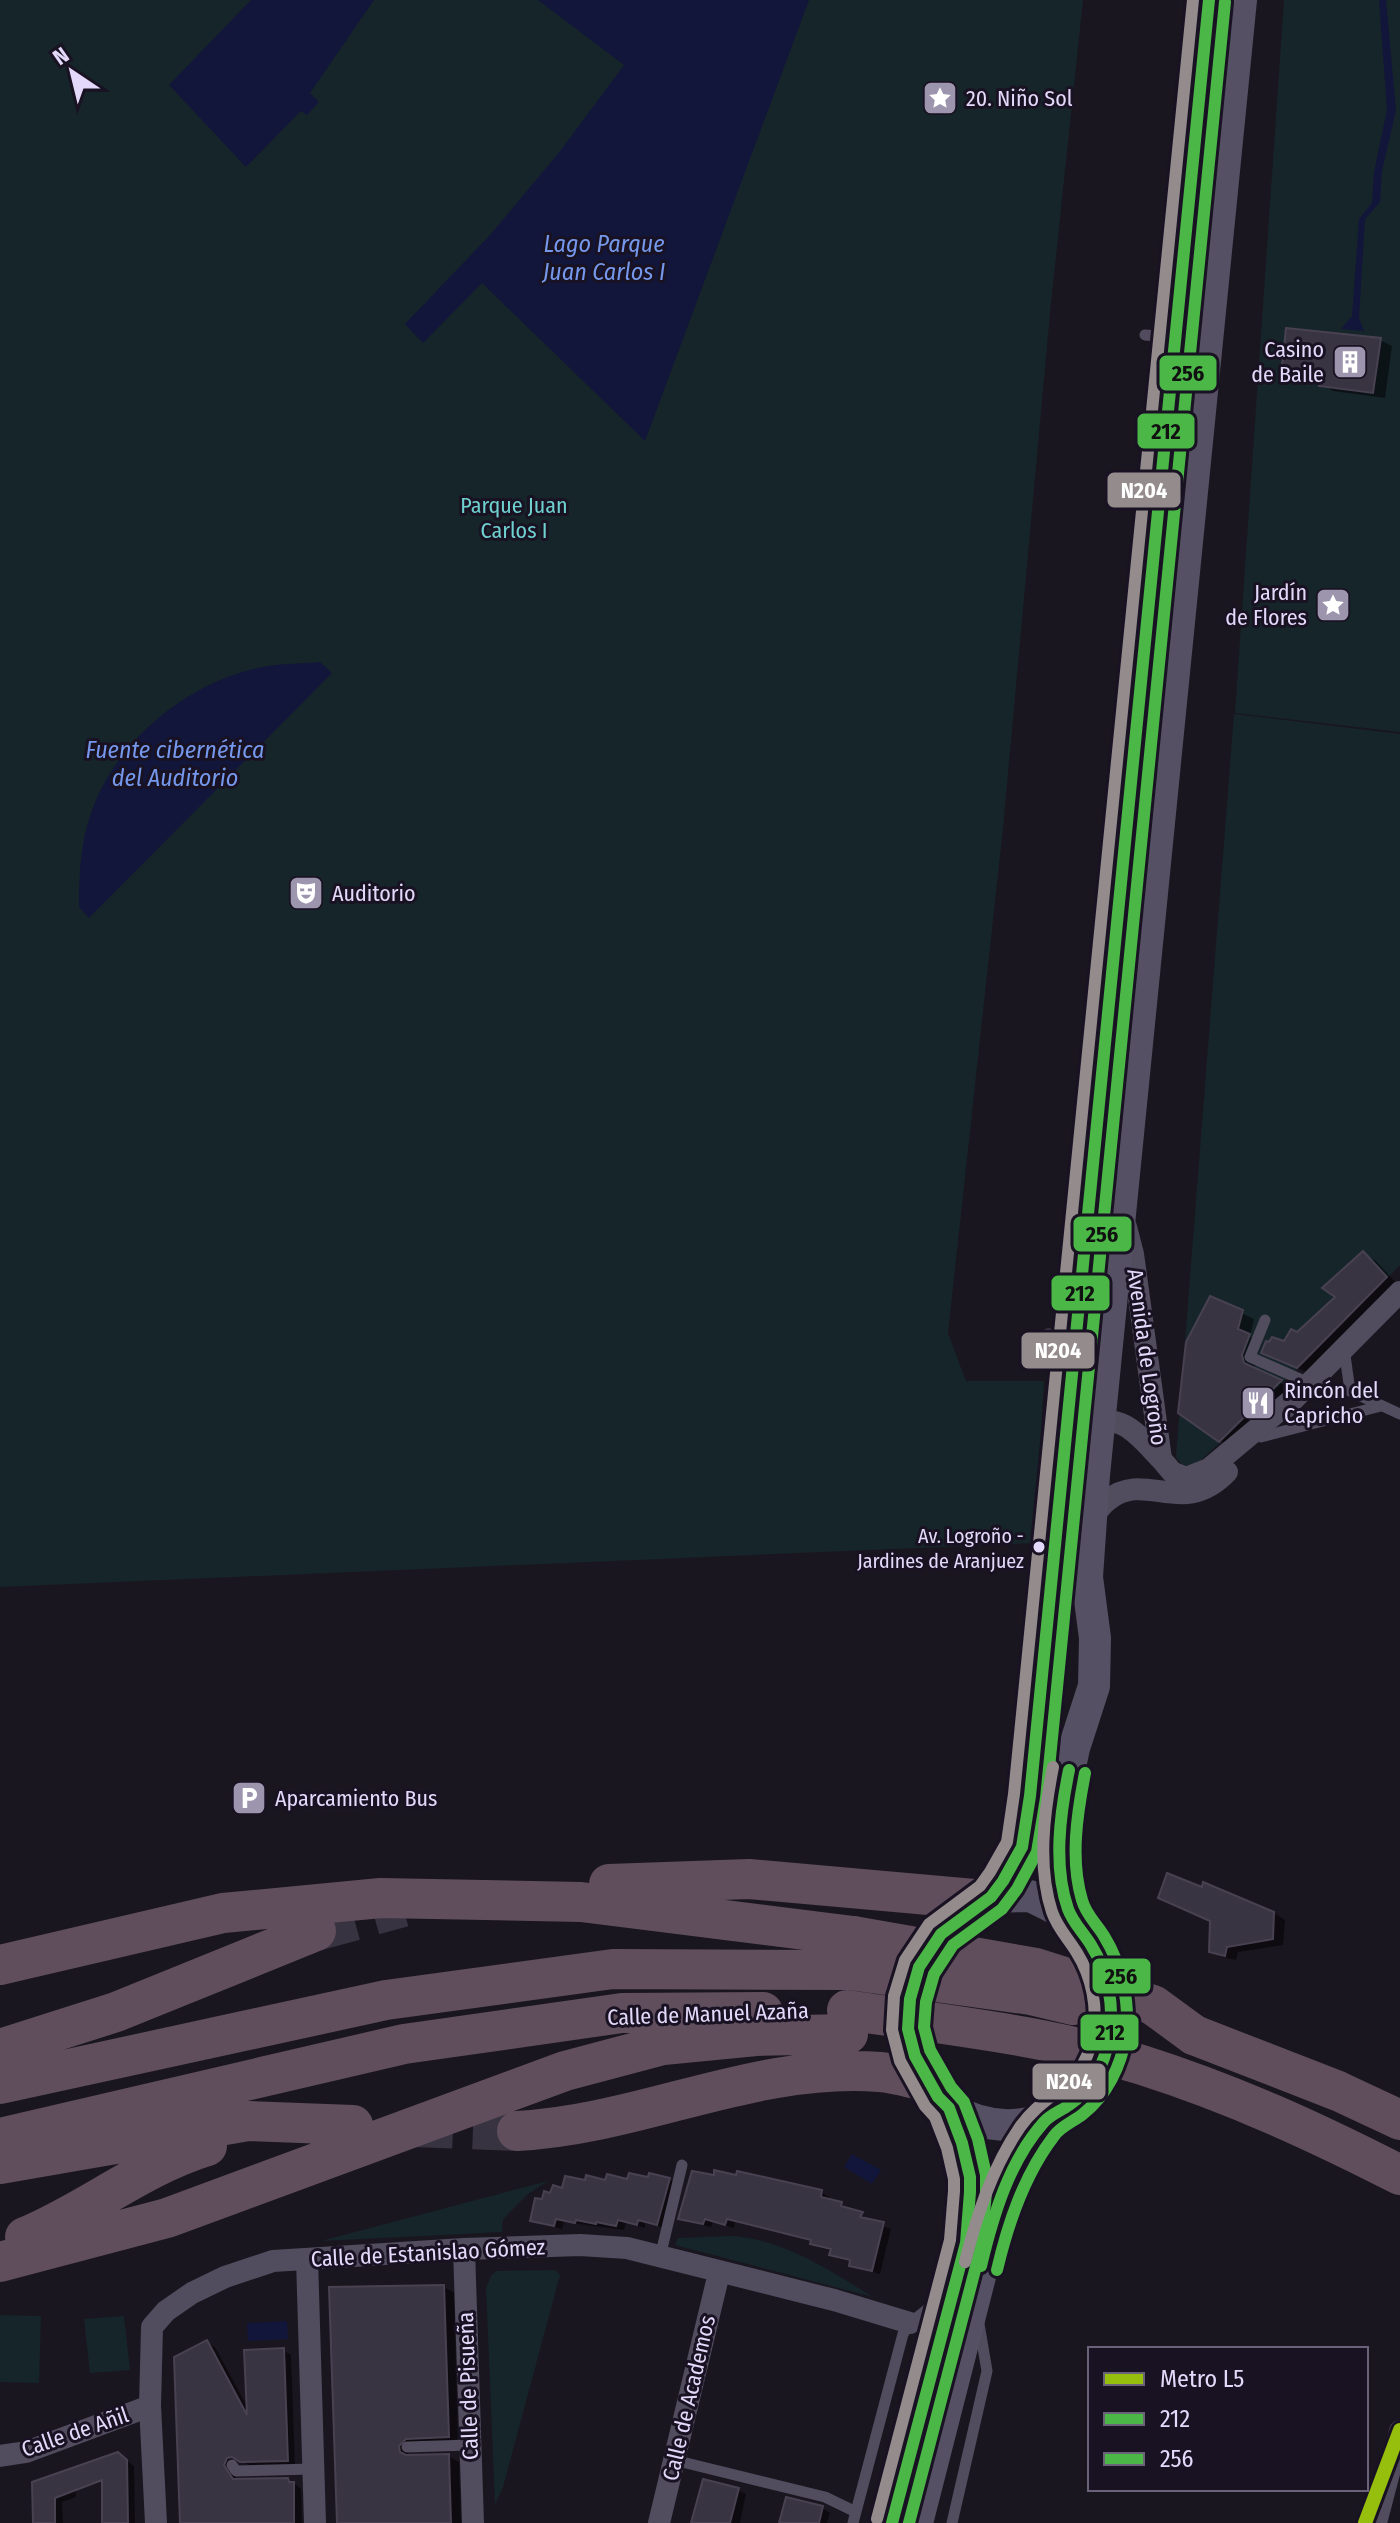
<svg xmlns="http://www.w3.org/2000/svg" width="1400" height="2523" font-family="'Fira Sans Condensed',sans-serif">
  <rect width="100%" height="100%" fill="#1a161f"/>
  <!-- green -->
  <path fill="#16252a" d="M0,0H1083L1050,313L1003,828L948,1333L966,1381H1044L1034,1543L0,1587Z
    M1284,0H1400V732L1235,713Z
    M1234,714L1400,734V1265L1291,1375L1195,1466H1183L1176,1457Z
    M548,2181L528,2194L503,2219L502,2232L321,2241Z
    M734,2236C786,2241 829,2270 873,2297L675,2245L678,2238Z
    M555,2270L560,2275L503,2487L495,2504L486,2288L491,2276L496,2271Z
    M0,2315L41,2316L39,2383L0,2382Z
    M124,2316L130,2370L90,2373L84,2319Z"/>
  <!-- water -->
  <path fill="#12163a" d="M251,0H374L310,93L319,102L307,115L301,111L246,167L169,85Z
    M538,0H809L645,441L482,283L423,343L405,324L490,235L561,150L624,65Z
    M1379,0H1386L1396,110L1382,171L1380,202L1365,219L1359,318L1364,331L1341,329L1352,316L1359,219L1372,203L1374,172L1387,110Z
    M320,662L332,673L89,918L79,907C79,876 80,846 90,816C114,743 184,684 258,668C278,663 300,664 320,662Z
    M852,2154L881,2170L872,2184L844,2167Z
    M287,2321L288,2339L248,2341L247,2323Z"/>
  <!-- shadow -->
  <path fill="#0007" d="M1380,340L1392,346L1385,398L1333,391L1321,383L1295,380L1283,373Z
    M1363,1254L1376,1261L1398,1285L1309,1373L1276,1359L1285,1344L1338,1297Z
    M1211,1299L1254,1319L1250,1337L1262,1343L1254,1362L1256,1370L1292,1389L1232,1448L1220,1440Z
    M1203,1890L1274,1913L1285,1920L1283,1945L1238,1952L1236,1960L1222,1957L1211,1951L1212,1921Z
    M669,2179L677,2184L665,2228L645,2223V2228L626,2223L624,2230L564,2222L562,2229L540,2224L532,2220L543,2202L564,2190L607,2182Z
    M821,2192L829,2197V2200L841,2204L849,2208V2211L870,2219L869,2221L891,2229L880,2274L860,2269L852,2265V2262L839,2259L831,2254L832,2251L820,2248L812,2241L735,2222L734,2228L713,2222L711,2227L688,2222L680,2218Z
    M443,2287L454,2292L458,2442L410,2448L408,2455L449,2456L459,2462L461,2523H339Z
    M207,2342L215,2347L249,2410L283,2350L291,2355L295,2465L250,2466L241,2460L235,2462L231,2470L238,2481L288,2480L296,2485L301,2489L302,2523H180Z
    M118,2454L134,2466L135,2523H104Z
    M76,2476V2497L62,2502L63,2523H35L34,2483Z
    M738,2490L746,2494L740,2523H694Z
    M822,2508L830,2513L827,2523H781Z"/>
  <!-- building -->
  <path fill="#393441" stroke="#484152" stroke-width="2" d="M1286,328L1381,338L1373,393L1319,386L1320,379L1281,374Z
    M1363,1251L1387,1277L1297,1368L1261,1353L1266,1341L1269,1342L1272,1337L1284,1341L1291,1329L1297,1332L1335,1297L1322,1288Z
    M1210,1296L1243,1310L1238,1329L1250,1334L1242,1355L1244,1363L1282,1380L1219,1442L1178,1413L1186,1342Z
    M1167,1873L1202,1887L1203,1882L1274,1912L1273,1939L1227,1947L1225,1956L1209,1952L1210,1921L1158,1898Z
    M714,2170L736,2175L737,2171L822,2190L821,2197L842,2202L841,2206L863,2212L860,2217L884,2222L872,2271L849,2266L850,2260L829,2255L831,2249L810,2244L811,2240L727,2219L725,2225L705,2219L703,2224L678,2219L692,2171L714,2175Z
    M629,2173L648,2177L649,2173L670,2178L657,2225L638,2220L637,2225L618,2220L616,2226L596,2222V2224L576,2220L575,2223L556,2219L554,2226L530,2221L535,2198L542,2199L544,2191L550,2193L553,2185L562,2188L565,2176L585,2180L586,2175L605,2180L607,2174L627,2179Z
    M444,2285L449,2437L406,2439L399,2446L400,2452L406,2455L449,2454L451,2523H337L329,2287Z
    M207,2340L247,2415L244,2350L284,2348L288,2461L240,2462L232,2457L227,2458L224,2465L233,2479L288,2478L289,2482H294V2523H180L174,2357Z
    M118,2452L127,2460L128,2523H102V2480L55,2498V2523H33L32,2482Z
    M703,2479L739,2488L730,2523H691Z
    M786,2497L823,2506L819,2523H779Z"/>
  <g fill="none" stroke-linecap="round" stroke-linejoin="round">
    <!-- highway-tunnel -->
    <path stroke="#383340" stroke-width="40" stroke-dasharray="40 20" stroke-linecap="butt" d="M316,1931L403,1907
      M413,2127L517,2131"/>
    <!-- lane -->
    <path stroke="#514c5e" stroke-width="11" d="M1145,335L1172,337
      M1265,1320L1250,1357L1309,1383
      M1048,1334L1075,1336
      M1344,1348L1350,1391L1400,1414
      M1261,1437L1381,1406
      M660,2257L682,2165
      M407,2447L470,2445
      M674,2460L825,2497L856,2512
      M232,2465L236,2471L313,2469
      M853,2523L903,2334L910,2323L944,2296
      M952,2523L987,2371L979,2324"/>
    <!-- street -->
    <path stroke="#514c5e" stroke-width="22" d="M1126,1227L1133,1254L1161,1459L1172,1472L1186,1478L1209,1469L1294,1398
      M1285,1408L1400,1292
      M1086,1425C1122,1411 1138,1435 1161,1459
      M1091,1519C1096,1513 1101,1505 1108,1500C1146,1469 1182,1519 1227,1472
      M464,2249L473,2523
      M307,2259L315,2523
      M0,2456L26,2452L150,2406
      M156,2523L150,2406L152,2327L166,2311L192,2293L225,2277L273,2261L464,2249L580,2245L627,2248L834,2300L910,2323
      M659,2523L719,2273
      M1376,2523L1400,2431"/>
    <!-- secondary -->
    <path stroke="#565064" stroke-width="32" d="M1030,1896C1044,1903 1061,1910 1072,1920C1091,1938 1111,1982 1110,2008C1110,2029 1110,2055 1098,2073C1066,2126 1002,2140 950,2108C936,2099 929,2083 922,2069C900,2025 908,1971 942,1934C954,1920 970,1910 985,1900L991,1897Z
      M991,1897L1003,1881L1022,1847L1030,1796L1209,0
      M1072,1921L1062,1879L1061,1844L1065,1791L1074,1748L1094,1686L1095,1638L1087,1577L1094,1475L1241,0
      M892,2523L966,2243L970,2177L962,2143L949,2108
      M917,2523L997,2210L1003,2190L1047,2119"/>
    <!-- highway -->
    <path stroke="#604e5d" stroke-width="40" d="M609,1884L749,1879L985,1900
      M0,1965L223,1913L381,1898L581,1902L853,1936
      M1194,2035L1338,2091L1400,2120
      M0,2049L116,2012L316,1931
      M0,2084L386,2000L613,1969L850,1970
      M517,2131C640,2125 755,2062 880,2072C896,2073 913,2079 928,2082
      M0,2138L404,2044L622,2013L763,2012
      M0,2164L248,2121L353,2125
      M25,2237C88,2211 141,2166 207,2146
      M0,2262L167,2218L565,2071L663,2045L756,2036L848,2034"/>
    <!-- highway-bridge -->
    <path stroke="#604e5d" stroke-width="40" d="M853,1936L1036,1968L1153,2005L1194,2035
      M850,1970L1031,1995L1073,2005
      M847,2010C946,2025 1046,2035 1142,2065C1233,2094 1314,2131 1400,2175"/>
    <!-- bus-1 casing -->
    <g stroke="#191223" stroke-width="18">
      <path id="bus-1" d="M981,2266C993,2216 1009,2161 1044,2122C1051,2114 1061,2111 1069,2105C1091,2090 1105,2064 1109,2038C1115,2007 1108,1972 1091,1945C1083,1932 1073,1923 1068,1909C1053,1866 1060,1814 1069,1770
        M892,2523L966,2243L970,2192V2177L962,2143L949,2108L938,2097L915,2056L908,2029L910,1999L919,1967L941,1934L991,1897L1003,1881L1022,1847L1030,1796L1209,0"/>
    </g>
    <!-- bus-2 casing -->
    <g stroke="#191223" stroke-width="18">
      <path id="bus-2" d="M997,2270C1008,2223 1024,2175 1054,2136C1061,2126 1073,2122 1083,2114C1107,2095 1121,2066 1126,2036C1130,2002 1122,1965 1104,1936C1097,1924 1086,1915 1082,1900C1070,1860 1077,1814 1085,1773
        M909,2523L981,2247L986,2192V2175L978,2139L964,2102L951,2087L930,2050L924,2027L926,2002L934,1974L953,1945L1002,1909L1017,1889L1037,1852L1046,1798L1225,2"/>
    </g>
    <!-- bus-3 casing -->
    <g stroke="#191223" stroke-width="18">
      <path id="bus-3" d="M965,2262C977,2215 992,2168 1020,2127C1046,2090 1084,2088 1093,2035C1098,2008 1092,1977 1077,1953C1068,1938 1058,1929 1052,1912C1037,1866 1044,1813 1053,1767
        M877,2519L950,2240L954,2191V2179L947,2148L935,2117L925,2106L900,2061L892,2030L894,1996L905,1960L929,1924L980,1886L990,1872L1007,1842L1014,1794L1193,0"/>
    </g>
    <!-- bus-1 -->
    <use href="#bus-1" stroke="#4ab747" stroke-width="12"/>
    <!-- bus-2 -->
    <use href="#bus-2" stroke="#4ab747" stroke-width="12"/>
    <!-- bus-3 -->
    <use href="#bus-3" stroke="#948b8d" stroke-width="12"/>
    <!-- metro-1 casing -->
    <g stroke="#191223" stroke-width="20">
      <path id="metro-1" d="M1365,2523L1400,2430"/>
    </g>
    <!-- metro-1 -->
    <use href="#metro-1" stroke="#96bf0d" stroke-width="14"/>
  </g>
  <!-- icons -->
  <defs>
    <g id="sight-square" transform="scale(1.8)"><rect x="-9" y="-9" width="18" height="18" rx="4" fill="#9d95ad" stroke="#191223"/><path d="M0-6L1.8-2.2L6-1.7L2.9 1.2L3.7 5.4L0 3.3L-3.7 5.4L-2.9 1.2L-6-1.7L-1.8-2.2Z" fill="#fff"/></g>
    <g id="building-square" transform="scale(1.8)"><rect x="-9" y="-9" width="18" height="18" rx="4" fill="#9d95ad" stroke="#191223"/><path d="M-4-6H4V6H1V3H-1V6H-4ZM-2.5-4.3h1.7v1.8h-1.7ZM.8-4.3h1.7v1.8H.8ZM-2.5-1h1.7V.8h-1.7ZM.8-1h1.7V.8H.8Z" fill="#fff"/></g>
    <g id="theatre-square" transform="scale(1.8)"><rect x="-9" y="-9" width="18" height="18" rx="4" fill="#9d95ad" stroke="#191223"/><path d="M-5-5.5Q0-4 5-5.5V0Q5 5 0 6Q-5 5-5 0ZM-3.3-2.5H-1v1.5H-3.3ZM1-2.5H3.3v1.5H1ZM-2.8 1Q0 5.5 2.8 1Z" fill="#fff"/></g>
    <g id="restaurant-square" transform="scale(1.8)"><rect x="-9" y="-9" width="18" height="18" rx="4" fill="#9d95ad" stroke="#191223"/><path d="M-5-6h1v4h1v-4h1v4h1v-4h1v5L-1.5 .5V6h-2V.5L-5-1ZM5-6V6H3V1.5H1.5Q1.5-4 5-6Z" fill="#fff"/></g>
    <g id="parking-square" transform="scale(1.8)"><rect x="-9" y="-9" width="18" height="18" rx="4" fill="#9d95ad" stroke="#191223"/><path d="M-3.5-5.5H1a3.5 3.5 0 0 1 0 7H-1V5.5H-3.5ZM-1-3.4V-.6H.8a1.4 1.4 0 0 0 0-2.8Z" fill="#fff"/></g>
  </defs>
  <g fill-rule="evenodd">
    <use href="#sight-square" x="940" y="98"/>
    <use href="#building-square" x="1350" y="362"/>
    <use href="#sight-square" x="1333" y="605"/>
    <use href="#theatre-square" x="306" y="893"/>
    <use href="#restaurant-square" x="1258" y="1403"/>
    <use href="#parking-square" x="249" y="1798"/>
  </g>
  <!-- markers -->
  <circle fill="#e4d9fa" stroke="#191223" stroke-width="3" cx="1039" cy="1547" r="7"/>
  <g text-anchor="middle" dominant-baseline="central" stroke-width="6" stroke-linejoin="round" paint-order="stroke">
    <!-- bus labels -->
    <g font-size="20" fill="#e4d9fa" stroke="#191223" text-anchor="end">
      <text x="1024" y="1536">Av. Logroño -<tspan x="1024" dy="25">Jardines de Aranjuez</tspan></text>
    </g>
    <!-- poi labels -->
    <g font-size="22" fill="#e4d9fa" stroke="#191223" text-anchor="start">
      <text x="966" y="98">20. Niño Sol</text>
      <text x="1324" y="349" text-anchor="end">Casino<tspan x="1324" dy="25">de Baile</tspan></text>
      <text x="1307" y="592" text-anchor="end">Jardín<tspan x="1307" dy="25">de Flores</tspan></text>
      <text x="332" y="893">Auditorio</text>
      <text x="1284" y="1390">Rincón del<tspan x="1284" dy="25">Capricho</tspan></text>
      <text x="275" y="1798">Aparcamiento Bus</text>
    </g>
    <!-- park labels -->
    <g font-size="22" fill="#6ed0cf" stroke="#191223">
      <text x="514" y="505">Parque Juan<tspan x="514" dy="25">Carlos I</tspan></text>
    </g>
    <!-- street labels -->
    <g font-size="22" fill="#e4d9fa" stroke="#191223">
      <text transform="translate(1147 1357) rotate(82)">Avenida de Logroño</text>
      <text transform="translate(708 2014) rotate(-2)">Calle de Manuel Azaña</text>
      <text transform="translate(428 2253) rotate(-3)">Calle de Estanislao Gómez</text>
      <text transform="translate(468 2386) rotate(-92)">Calle de Pisueña</text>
      <text transform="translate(689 2398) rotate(-77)">Calle de Academos</text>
      <text transform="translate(75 2432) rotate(-19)">Calle de Añil</text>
    </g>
    <!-- water labels -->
    <g font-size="24" font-style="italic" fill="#7598ec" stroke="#191223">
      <text x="604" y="244">Lago Parque<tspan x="604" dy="28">Juan Carlos I</tspan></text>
      <text x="175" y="750">Fuente cibernética<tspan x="175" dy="28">del Auditorio</tspan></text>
    </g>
  </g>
  <g stroke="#191223" stroke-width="3">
    <rect x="1158" y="354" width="60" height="38" rx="8" fill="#4ab747"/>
    <rect x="1136" y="412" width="60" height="38" rx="8" fill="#4ab747"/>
    <rect x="1106" y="471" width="76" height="38" rx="8" fill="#948b8d"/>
    <rect x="1072" y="1215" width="61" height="38" rx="8" fill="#4ab747"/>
    <rect x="1050" y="1274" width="61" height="38" rx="8" fill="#4ab747"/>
    <rect x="1020" y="1331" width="76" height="39" rx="8" fill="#948b8d"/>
    <rect x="1091" y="1957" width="61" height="38" rx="8" fill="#4ab747"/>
    <rect x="1079" y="2013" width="61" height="39" rx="8" fill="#4ab747"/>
    <rect x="1031" y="2062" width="76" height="39" rx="8" fill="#948b8d"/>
  </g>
  <g font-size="22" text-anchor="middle" font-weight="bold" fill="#fff">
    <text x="1144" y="498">N204</text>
    <text x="1058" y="1358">N204</text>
    <text x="1069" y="2089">N204</text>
  </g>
  <g font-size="22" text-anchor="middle" font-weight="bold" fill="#111">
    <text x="1188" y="381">256</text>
    <text x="1166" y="439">212</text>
    <text x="1102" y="1242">256</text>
    <text x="1080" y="1301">212</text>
    <text x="1121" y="1984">256</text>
    <text x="1110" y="2040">212</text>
  </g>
  <!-- legend -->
  <rect x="1088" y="2347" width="280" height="144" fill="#191223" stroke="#6a6279" stroke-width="2"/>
  <rect x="1104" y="2373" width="40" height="12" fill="#96bf0d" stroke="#6a6279" stroke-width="2"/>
  <text x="1160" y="2387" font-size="24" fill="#e4d9fa">Metro L5</text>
  <rect x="1104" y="2413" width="40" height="12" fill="#4ab747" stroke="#6a6279" stroke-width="2"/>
  <text x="1160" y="2427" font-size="24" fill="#e4d9fa">212</text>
  <rect x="1104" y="2453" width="40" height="12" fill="#4ab747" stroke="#6a6279" stroke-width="2"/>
  <text x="1160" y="2467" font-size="24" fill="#e4d9fa">256</text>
  <!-- north arrow -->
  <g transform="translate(72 72) rotate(325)" stroke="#191223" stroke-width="6" paint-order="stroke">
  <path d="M0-6L14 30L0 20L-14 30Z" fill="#e4d9fa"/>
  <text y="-12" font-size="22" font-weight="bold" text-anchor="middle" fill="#e4d9fa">N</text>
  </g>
</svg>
